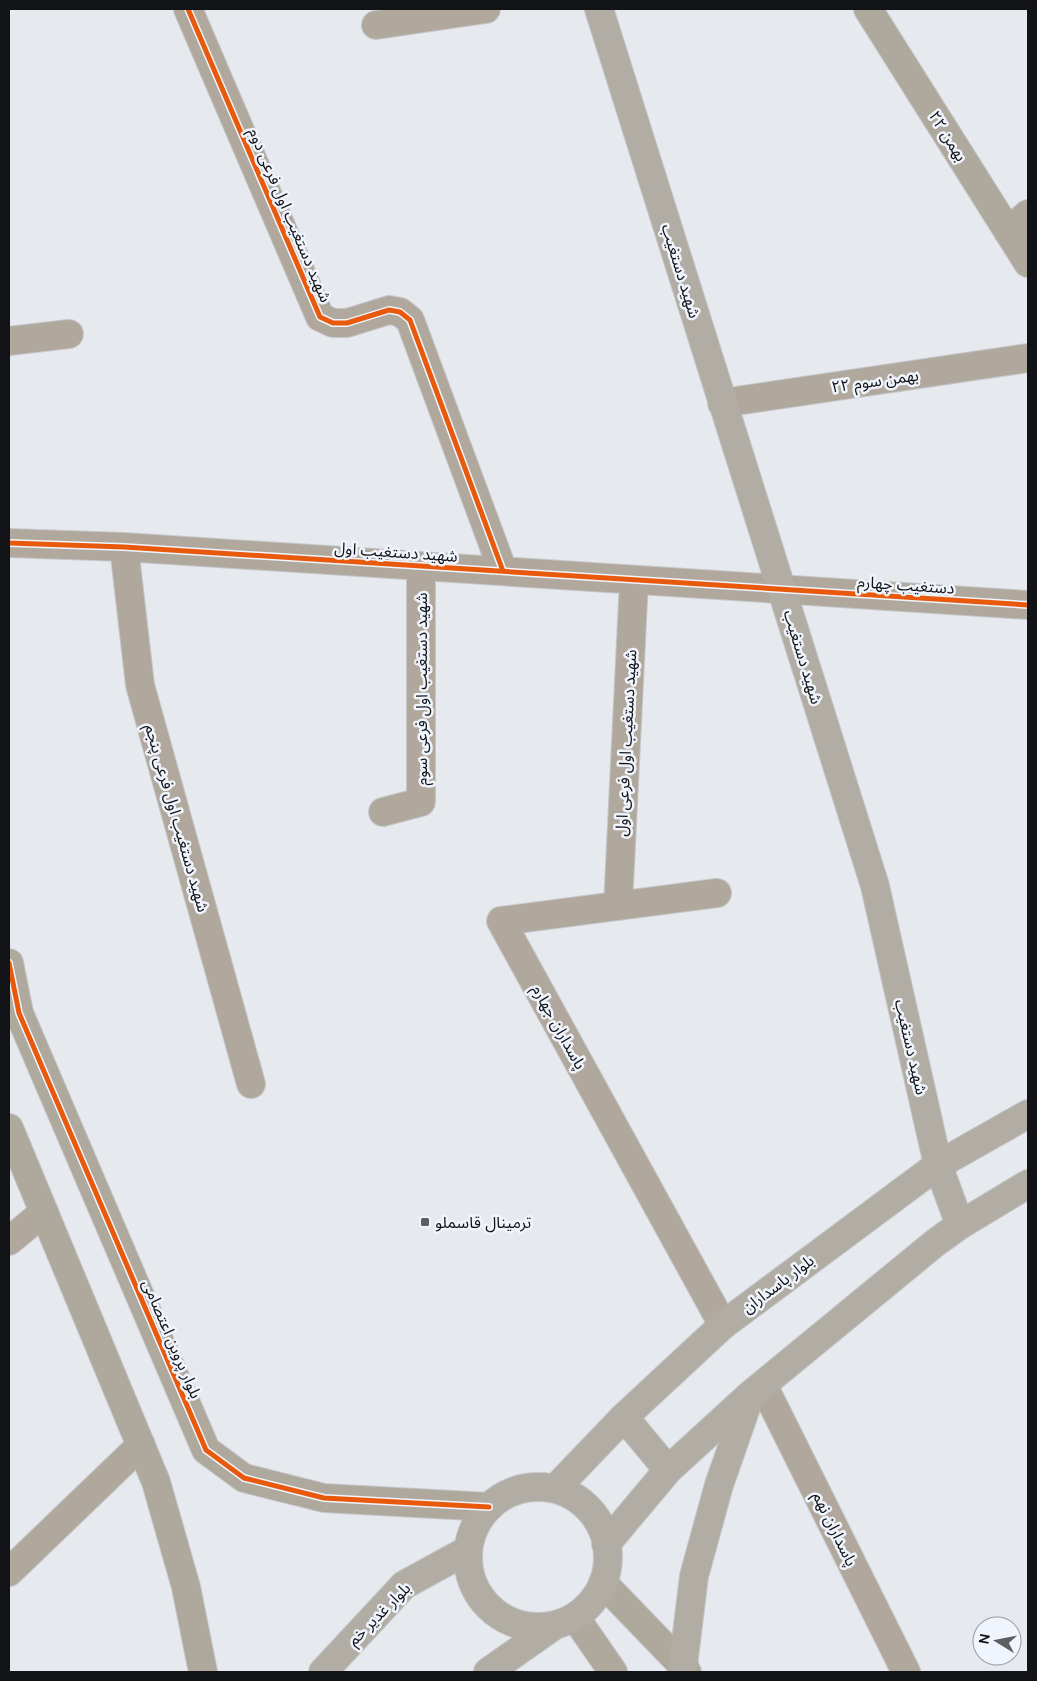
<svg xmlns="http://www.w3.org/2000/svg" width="1037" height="1681" font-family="'DM Sans','Noto Sans Arabic',sans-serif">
  <rect width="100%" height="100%" fill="#e6e9ed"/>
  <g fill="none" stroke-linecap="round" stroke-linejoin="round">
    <!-- street casing -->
    <g stroke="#c5c7ca" stroke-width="30">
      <path id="street" d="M188,9L320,317L333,323H347L389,310L400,312L410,320L503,571
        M376,25L486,9
        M1008,231L1028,214
        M9,341L69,334
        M722,403L1028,358
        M9,543L124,547L1028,605
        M124,547L140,685L251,1084
        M383,812L421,802V566
        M717,893L501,921L723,1325
        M618,906L634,580
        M9,1241L44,1212
        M763,1385L906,1672
        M9,1572L141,1445"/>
    </g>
    <!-- secondary casing -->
    <g stroke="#c5c7ca" stroke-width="30">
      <path id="secondary" d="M868,9L1028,263
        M9,963L19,1013L206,1450L244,1478L324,1498L489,1507
        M9,1128L156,1482L186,1587L203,1672
        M603,1583L683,1666L687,1672
        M575,1617L613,1672"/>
    </g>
    <!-- primary casing -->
    <g stroke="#c5c7ca" stroke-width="30">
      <path id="primary" d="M599,9L875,886L938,1165L960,1225
        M624,1417L668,1470
        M468 1557a70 70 0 1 1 140 0a70 70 0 1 1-140 0Z
        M555,1489L624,1417L723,1325L938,1165L1028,1114
        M606,1544L668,1470L750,1395L935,1243L960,1225L1028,1184
        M683,1666L694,1576L719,1485L749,1399
        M323,1672L404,1585L468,1550
        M488,1672L555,1625"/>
    </g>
    <!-- street -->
    <use href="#street" stroke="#b1a89d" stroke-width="28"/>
    <!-- secondary -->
    <use href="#secondary" stroke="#afa89d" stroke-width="28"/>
    <!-- primary -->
    <use href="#primary" stroke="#b2ada4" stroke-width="28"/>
    <!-- cycleway casing -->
    <g stroke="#f0f5fd" stroke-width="8">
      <path id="cycleway" d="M188,9L320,317L333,323H347L389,310L400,312L410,320L503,571
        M9,543L124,547L1028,605
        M9,963L19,1013L206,1450L244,1478L324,1498L489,1507"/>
    </g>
    <!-- cycleway -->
    <use href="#cycleway" stroke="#e8590c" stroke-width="5"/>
  </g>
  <!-- markers -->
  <rect fill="#5c5e61" stroke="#f0f5fd" stroke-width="2" x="420" y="1217" width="10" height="10" rx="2.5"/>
  <g text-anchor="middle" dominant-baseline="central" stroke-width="5" stroke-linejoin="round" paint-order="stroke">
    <!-- street labels -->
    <g font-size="16" fill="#111316" stroke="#f0f5fd">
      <text transform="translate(948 136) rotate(58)">۲۲ بهمن</text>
      <text transform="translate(290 215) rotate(67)">شهید دستغیب اول فرعی دوم</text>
      <text transform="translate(681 271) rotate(73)">شهید دستغیب</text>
      <text transform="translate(875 381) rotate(-8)">۲۲ بهمن سوم</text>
      <text transform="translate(396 552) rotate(4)">شهید دستغیب اول</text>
      <text transform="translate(906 585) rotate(4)">دستغیب چهارم</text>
      <text transform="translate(803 657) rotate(73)">شهید دستغیب</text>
      <text transform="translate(421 689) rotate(-90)">شهید دستغیب اول فرعی سوم</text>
      <text transform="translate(626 743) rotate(-87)">شهید دستغیب اول فرعی اول</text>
      <text transform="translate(177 818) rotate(74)">شهید دستغیب اول فرعی پنجم</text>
      <text transform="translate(559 1027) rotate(61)">پاسداران جهارم</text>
      <text transform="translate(911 1047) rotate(77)">شهید دستغیب</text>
      <text transform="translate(778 1284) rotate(-37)">بلوار پاسداران</text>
      <text transform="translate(172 1339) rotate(67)">بلوار پروین اعتصامی</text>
      <text transform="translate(835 1529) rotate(64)">پاسداران نهم</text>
      <text transform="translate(379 1614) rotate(-45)">بلوار غدیر خم</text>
    </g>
    <!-- poi labels -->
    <g font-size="16" fill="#111316" stroke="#f0f5fd" text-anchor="start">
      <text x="435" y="1222">ترمینال قاسملو</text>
    </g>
  </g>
  <!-- border -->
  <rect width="1037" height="1681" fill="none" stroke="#111316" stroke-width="20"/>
  <!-- north arrow -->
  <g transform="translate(997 1641) rotate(280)"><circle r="24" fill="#f0f5fd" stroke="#979ba1"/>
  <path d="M0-4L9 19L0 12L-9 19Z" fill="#5c5e61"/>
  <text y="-8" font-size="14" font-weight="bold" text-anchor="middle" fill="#111316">N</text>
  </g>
</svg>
